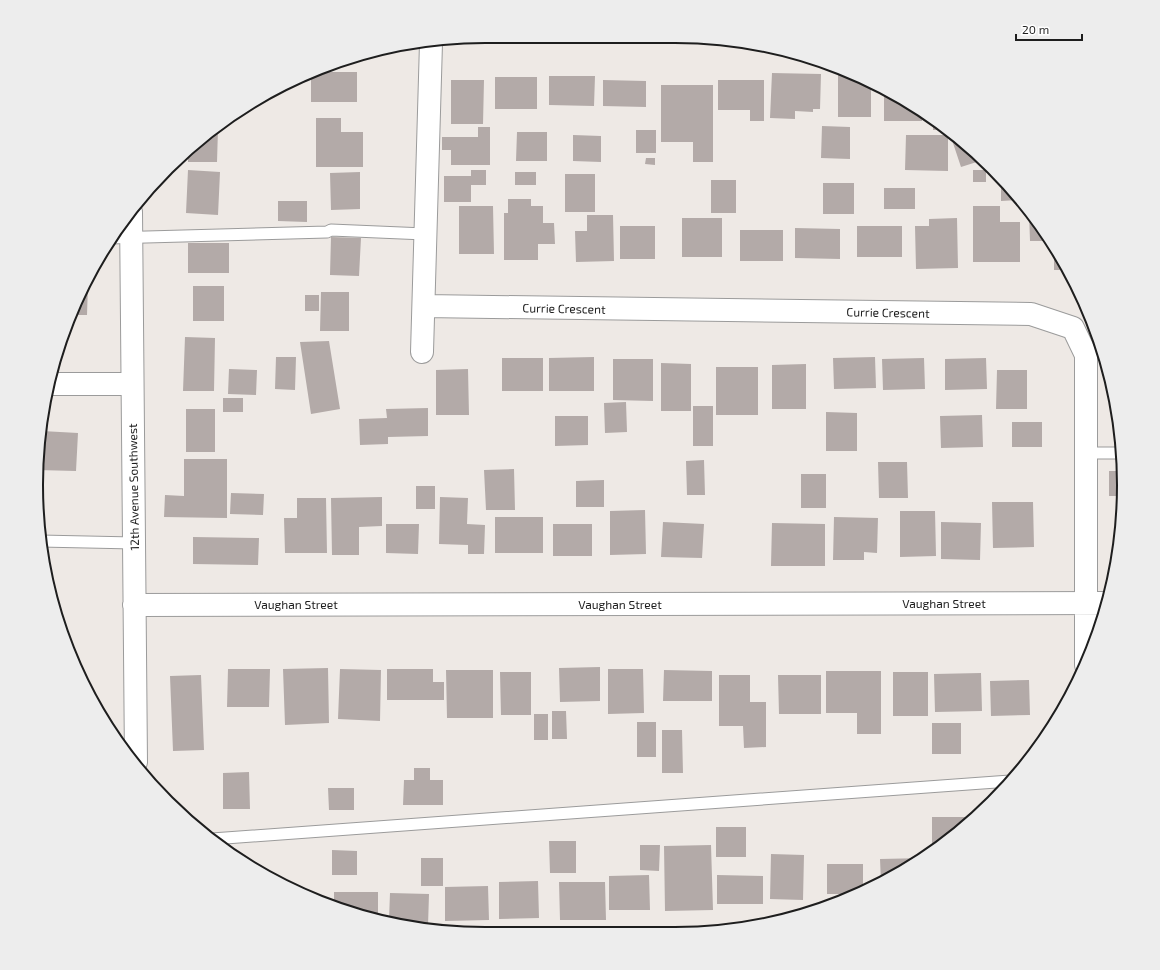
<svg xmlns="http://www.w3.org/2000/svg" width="1160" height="970" font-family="'Exo 2',sans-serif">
  <rect width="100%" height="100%" fill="#eee9e5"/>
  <!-- building -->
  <path fill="#b3aaa8" d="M838,71H844L871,81V117H838Z
    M319,72H357V102H311V75Z
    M772,73L821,74L820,109H813V112L795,111V119L770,118Z
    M549,76H595L594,106L549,105Z
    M495,77H537V109H495Z
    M451,80H484L483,124H451Z
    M603,80L646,81V107L603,106Z
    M718,80H764V121H750V110H718Z
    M661,85H713V162H693V142H661Z
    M884,88L922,110V121H884Z
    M316,118H341V132H363V167H316Z
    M933,120H934L947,130H933Z
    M822,126L850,127V159L821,158Z
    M478,127H490V165H451V150H442V137H478Z
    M218,129L217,162H188V152Z
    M636,130H656V153H636Z
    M517,132H547V161H516Z
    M573,135L601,136V162L573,161Z
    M906,135H948V171L905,170Z
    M954,136L983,160L961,167L951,137Z
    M646,158H655V165L645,164Z
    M188,170L220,172L218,215L186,213Z
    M471,170H486V185H471V202H444V176H471Z
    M973,170H986V182H973Z
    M360,172V209L331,210L330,173Z
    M515,172H536V185H515Z
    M565,174H595V212H565Z
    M1001,177L1019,200L1001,201Z
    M711,180H736V213H711Z
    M823,183H854V214H823Z
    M884,188H915V209H884Z
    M508,199H531V206H543V223H554L555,244H538V260H504V213H508Z
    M278,201H307V222L278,221Z
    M459,206H493L494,254H459Z
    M973,206H1000V222H1020V262H973Z
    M1029,212L1048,235L1051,241H1030Z
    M587,215H613L614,261L576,262L575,231H587Z
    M682,218H722V257H682Z
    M957,218L958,268L916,269L915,226H929V219Z
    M620,226H655V259H620Z
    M857,226H902V257H857Z
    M795,228L840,229V259L795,258Z
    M740,230H783V261H740Z
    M331,237L361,238L359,276L330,275Z
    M188,243H229V273H188Z
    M1054,246L1067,270H1054Z
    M88,284L87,315H72Z
    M193,286H224V321H193Z
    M321,292H349V331H320Z
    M305,295H319V311H305Z
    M185,337L215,338L214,391H183Z
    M329,341L340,409L311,414L300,342Z
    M276,357H296L295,390L275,389Z
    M594,357V391H549V358Z
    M875,357L876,388L834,389L833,358Z
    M502,358H543V391H502Z
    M924,358L925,389L883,390L882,359Z
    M986,358L987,389L945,390V359Z
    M613,359H653V401L613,400Z
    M661,363L691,364V411H661Z
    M806,364V409H772V365Z
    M716,367H758V415H716Z
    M229,369L257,370L256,395L228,394Z
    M468,369L469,415H436V370Z
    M997,370H1027V409H996Z
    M223,398H243V412H223Z
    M626,402L627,432L605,433L604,403Z
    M693,406H713V446H693Z
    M428,408V436L388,437V444L360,445L359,419L387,418L386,409Z
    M186,409H215V452H186Z
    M826,412L857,413V451H826Z
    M982,415L983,447L941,448L940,416Z
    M555,416H588V445L555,446Z
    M1012,422H1042V447H1012Z
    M42,431L78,433L76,471L37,470V455Z
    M184,459H227V518L164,517L165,495L184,496Z
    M704,460L705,495H687L686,461Z
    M878,462H907L908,498H879Z
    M514,469L515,510H486L484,470Z
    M1109,471H1123V496H1109Z
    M801,474H826V508H801Z
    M604,480V507H576V481Z
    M416,486H435V509H416Z
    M231,493L264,494L263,515L230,514Z
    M382,497V526L359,527V555H332L331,498Z
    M440,497L468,498L467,524L485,525L484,554H468V545L439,544Z
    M297,498H326L327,553H285L284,518H297Z
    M992,502H1033L1034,547L993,548Z
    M645,510L646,554L610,555V511Z
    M900,511H935L936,556L900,557Z
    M495,517H543V553H495Z
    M834,517L878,518L877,553L864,552V560H833Z
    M663,522L704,524L702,558L661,557Z
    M941,522L981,523L980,560L941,559Z
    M772,523L825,524V566H771Z
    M386,524H419L418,554L386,553Z
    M553,524H592V556H553Z
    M193,537L259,538L258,565L193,564Z
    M600,667V701L560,702L559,668Z
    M328,668L329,723L285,725L283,669Z
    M228,669H270L269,707H227Z
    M340,669L381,670L380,721L338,719Z
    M387,669H433V682H444V700H387Z
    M608,669H643L644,713L608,714Z
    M446,670H493V718H447Z
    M664,670L712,671V701H663Z
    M826,671H881V734H857V713H826Z
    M500,672H531V715H501Z
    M893,672H928V716H893Z
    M981,673L982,711L935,712L934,674Z
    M201,675L204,750L173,751L170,676Z
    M719,675H750V702H766V747L744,748L743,726H719Z
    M778,675H821V714H779Z
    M1029,680L1030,715L991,716L990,681Z
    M552,711H566L567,739H552Z
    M534,714H548V740H534Z
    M637,722H656V757H637Z
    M932,723H961V754H932Z
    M662,730H682L683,773H662Z
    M414,768H430V780H443V805H403L404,780H414Z
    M249,772L250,809H223V773Z
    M328,788H354V810H329Z
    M932,817H974L936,849H932Z
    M716,827H746V857H716Z
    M549,841H576V873H550Z
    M640,845H660L659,871L640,870Z
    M711,845L713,910L665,911L664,846Z
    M332,850L357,851V875H332Z
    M771,854L804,855L803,900L770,899Z
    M421,858H443V886H421Z
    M925,858L915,863L881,882L880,859Z
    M827,864H863V891L858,894H827Z
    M649,875L650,910H609V876Z
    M717,875L763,876V904H717Z
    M538,881L539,918L499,919V882Z
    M559,882H605L606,920H560Z
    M488,886L489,920L445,921V887Z
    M334,892H378V918L334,907Z
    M390,893L429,894L428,926L417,925L389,920Z"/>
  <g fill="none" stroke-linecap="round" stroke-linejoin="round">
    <!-- service casing -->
    <g stroke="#9b9b9b" stroke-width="13">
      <path id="service" d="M110,238L327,232L331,230L425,234
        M1087,453H1121
        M40,541L134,543
        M212,839L1010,781"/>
    </g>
    <!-- minor casing -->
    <g stroke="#9b9b9b" stroke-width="24">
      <path id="minor" d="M131,212L136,762
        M424,306L1031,314L1073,328L1086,355V665
        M422,352L431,43
        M51,384H132
        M134,605L1106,603"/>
    </g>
    <!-- service -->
    <use href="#service" stroke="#fff" stroke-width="11"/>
    <!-- minor -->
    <use href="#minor" stroke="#fff" stroke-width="22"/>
  </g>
  <g text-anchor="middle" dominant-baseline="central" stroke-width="3.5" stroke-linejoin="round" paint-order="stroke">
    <!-- street labels -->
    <g font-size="12" fill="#1e1e1e" stroke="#fff">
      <text transform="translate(564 308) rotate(1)">Currie Crescent</text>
      <text transform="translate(888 312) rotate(1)">Currie Crescent</text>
      <text transform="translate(133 487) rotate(-91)">12th Avenue Southwest</text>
      <text x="944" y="603">Vaughan Street</text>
      <text x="296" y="604">Vaughan Street</text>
      <text x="620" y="604">Vaughan Street</text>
    </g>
  </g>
  <!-- crop -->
  <path d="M0 0H1160V970H0ZM485 43H675A442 442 0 0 1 1117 485V485A442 442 0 0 1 675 927H485A442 442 0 0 1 43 485V485A442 442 0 0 1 485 43Z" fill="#ededed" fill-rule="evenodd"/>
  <path fill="none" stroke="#1e1e1e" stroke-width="2" d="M485 43H675A442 442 0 0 1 1117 485V485A442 442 0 0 1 675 927H485A442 442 0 0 1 43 485V485A442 442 0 0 1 485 43Z"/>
  <!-- scale -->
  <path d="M1016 34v6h66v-6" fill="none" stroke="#1e1e1e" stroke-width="2"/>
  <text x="1022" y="34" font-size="12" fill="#1e1e1e" stroke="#ffffff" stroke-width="3" paint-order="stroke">20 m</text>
</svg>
